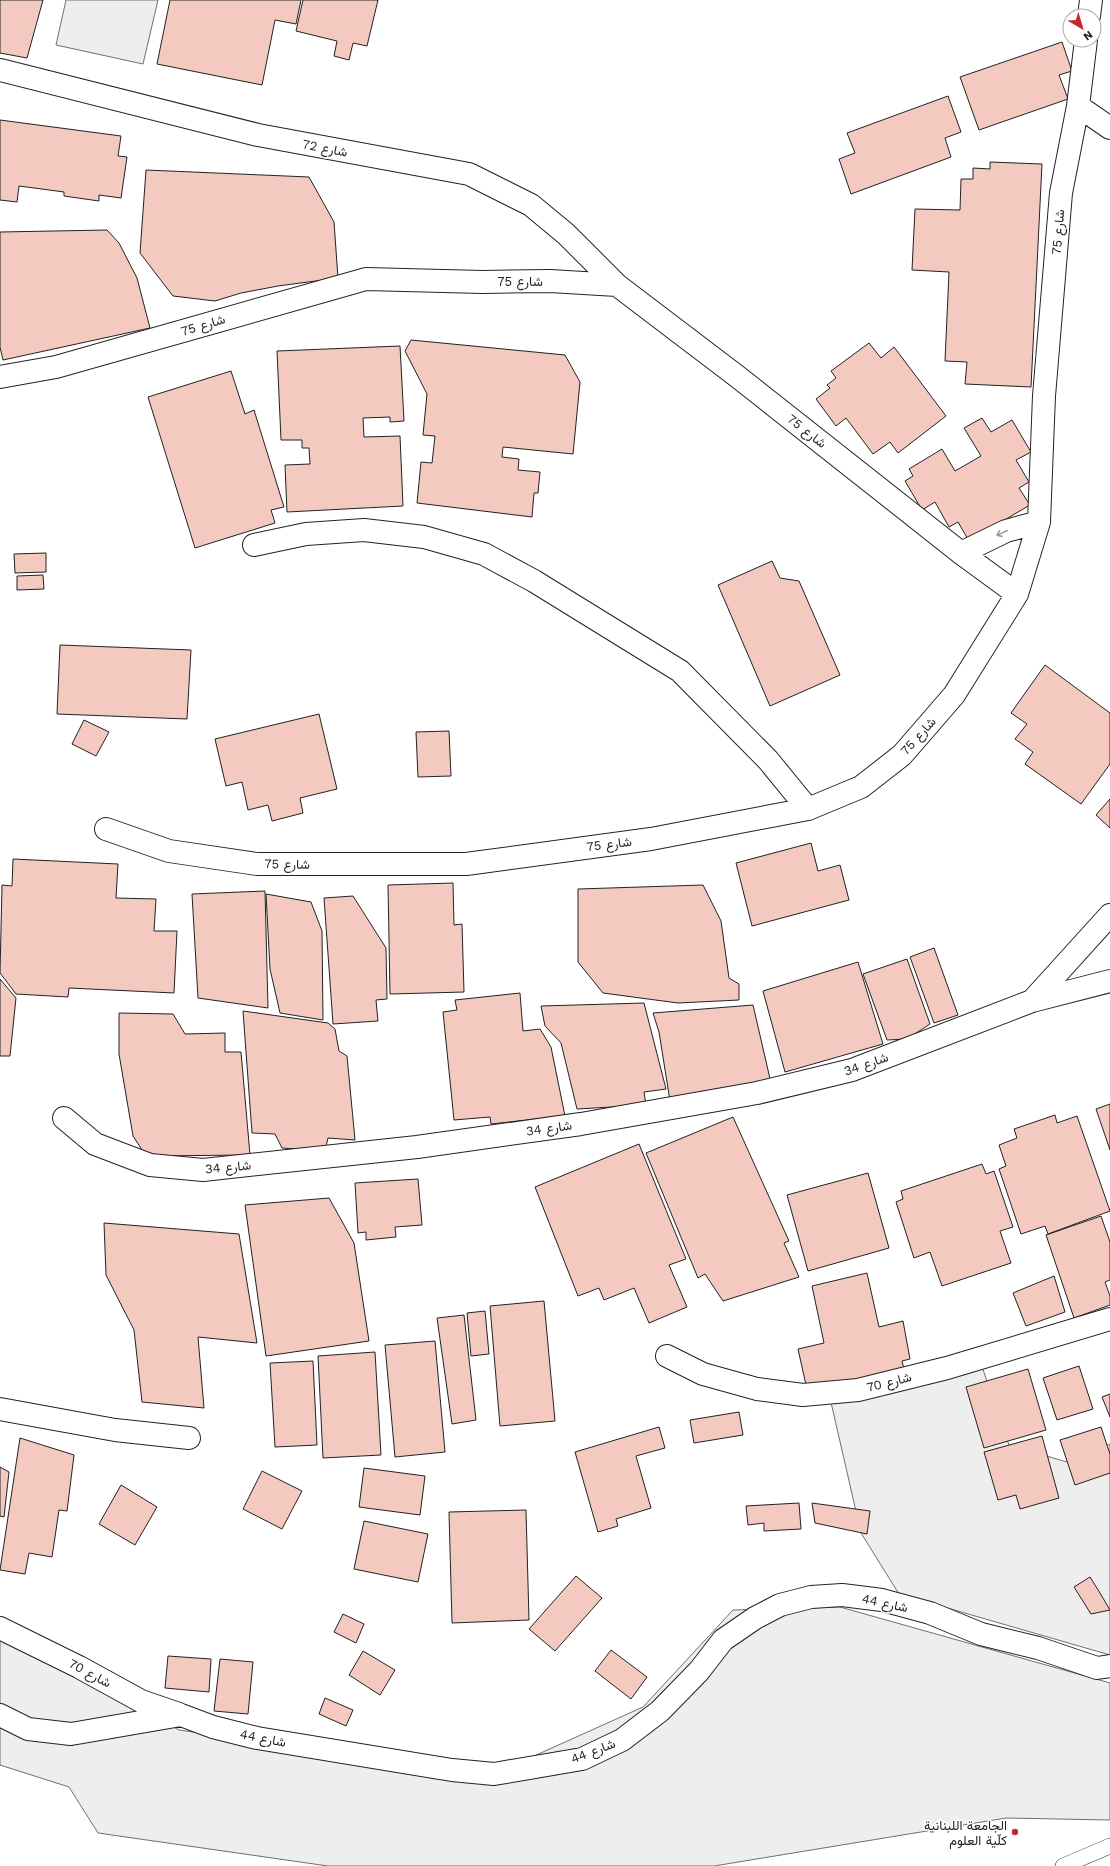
<svg xmlns="http://www.w3.org/2000/svg" width="1110" height="1866" font-family="'Work Sans',Vazirmatn,sans-serif">
  <rect width="100%" height="100%" fill="#fff"/>
  <!-- green -->
  <path fill="#eee" stroke="#6f6f6f" d="M66,0H158L143,64L56,45Z
    M979,1358L1009,1445L1067,1462L1110,1444V1655L899,1594L861,1533L830,1398Z
    M840,1607L1110,1683V1820L1006,1818L714,1866H328L98,1833L69,1787L0,1765V1632L179,1730L494,1774L643,1707L733,1610Z"/>
  <!-- building -->
  <path fill="#f3c9c0" stroke="#222" d="M0,0H43L27,58L0,53Z
    M170,0H301L296,24L275,20L262,85L157,64Z
    M303,0H378L367,46L353,43L349,60L334,56L337,41L296,31Z
    M1062,42L1072,71L1059,75L1068,99L979,130L960,77Z
    M948,96L961,132L945,138L951,157L851,194L839,159L855,153L847,133Z
    M0,120L121,136L118,156L127,157L121,198L99,195V201L64,196V192L19,186L17,202L0,200Z
    M990,162L1042,164L1031,387L965,384L967,362L945,361L949,272L912,270L915,209L960,210L961,179H973V168L990,169Z
    M146,170L309,177L334,222L338,278L278,286L241,293L215,301L173,296L140,253Z
    M107,230L119,243L137,278L150,328L3,360L0,347V232Z
    M411,340L565,355L580,382L573,454L503,447L502,457L519,459L518,470L540,472L538,493H534L532,517L417,503L421,462L432,463L435,436L423,435L427,394L405,351Z
    M869,343L881,358L894,347L946,416L898,453L890,442L873,454L846,418L836,426L816,399L830,388L827,385L836,378L831,371Z
    M400,346L404,421L390,422V417L363,418L364,437L400,436L403,506L287,512L285,465L310,464L309,448H302V440H281L277,351Z
    M231,371L245,414L254,410L284,507L271,510L275,523L195,548L148,397Z
    M982,418L991,432L1012,420L1031,452L1016,460L1029,482L1019,488L1030,505L969,541L958,522L949,527L935,502L922,510L905,481L913,476L909,469L942,449L955,471L981,456L964,428Z
    M46,553V572L15,573L14,554Z
    M772,561L780,578L799,581L840,675L770,706L718,585Z
    M43,575L44,589L17,590V576Z
    M60,645L191,650L187,719L57,714Z
    M1045,665L1110,713V764L1081,804L1025,764L1033,752L1015,739L1027,724L1011,713Z
    M319,714L337,789L300,798L303,813L272,821L268,805L248,810L242,782L226,786L215,739Z
    M84,720L109,732L96,756L72,744Z
    M449,731L451,776L418,777L416,732Z
    M1110,799V828L1096,815Z
    M811,843L818,871L840,865L849,900L752,926L736,863Z
    M13,859L118,864L116,898L156,899L154,931H177L174,993L69,988L68,997L16,994L0,973L2,885L12,886Z
    M453,883L454,925L462,924L464,992L390,994L388,885Z
    M703,885L721,921L729,978L739,984V1000L678,1003L603,993L578,962V889Z
    M265,891L268,1008L198,998L192,894Z
    M266,894L311,902L322,931L323,1020L280,1013L270,969Z
    M353,896L386,948L387,999L376,1000L378,1021L333,1024L324,898Z
    M934,948L958,1015L934,1023L910,957Z
    M907,959L930,1024L907,1039L887,1040L863,974Z
    M858,962L883,1044L785,1072L763,991Z
    M0,979L16,998L10,1056H0Z
    M520,993L523,1031L540,1029L551,1047L565,1116L491,1124L490,1117L454,1120L443,1012L457,1010L455,1000Z
    M644,1003L666,1089L644,1092L646,1105L577,1109L561,1043L545,1026L541,1006Z
    M753,1005L771,1083L670,1101L659,1032L653,1013Z
    M243,1011L328,1023L335,1029L339,1051L347,1056L355,1140L328,1138L325,1151L282,1148L275,1134L252,1133Z
    M119,1013L173,1014L185,1034L225,1033V1052H241L250,1155L146,1156L133,1136L119,1054Z
    M1110,1104V1150L1096,1109Z
    M1055,1115L1057,1123L1077,1116L1110,1211L1048,1234L1045,1226L1021,1234L999,1169L1006,1166L999,1145L1017,1138L1014,1129Z
    M733,1117L789,1241L784,1243L799,1277L723,1301L705,1274L698,1278L646,1153Z
    M639,1144L686,1259L669,1265L687,1307L649,1323L634,1288L604,1300L599,1288L578,1296L535,1187Z
    M982,1164L986,1174L994,1171L1013,1227L1000,1231L1011,1263L942,1286L930,1252L914,1258L896,1202L903,1199L901,1191Z
    M868,1173L889,1248L808,1271L787,1195Z
    M418,1179L422,1225L395,1227L396,1237L366,1240V1232L358,1233L355,1183Z
    M329,1198L354,1243L369,1341L266,1356L245,1205Z
    M1101,1216L1110,1242V1280L1105,1282L1110,1296V1305L1074,1318L1046,1235Z
    M104,1223L239,1234L257,1343L198,1337L204,1408L142,1402L134,1330L106,1275Z
    M867,1273L879,1327L903,1321L910,1359L902,1361L904,1369L815,1389L814,1383L806,1385L798,1349L824,1343L812,1286Z
    M1054,1276L1065,1312L1026,1326L1013,1293Z
    M544,1301L555,1421L500,1426L490,1306Z
    M485,1311L489,1354L471,1356L467,1313Z
    M464,1315L476,1420L452,1424L437,1318Z
    M435,1341L445,1452L395,1457L385,1345Z
    M375,1352L381,1455L323,1458L318,1356Z
    M313,1361L317,1445L275,1447L270,1363Z
    M1079,1366L1093,1409L1057,1420L1043,1378Z
    M1028,1369L1046,1430L984,1448L966,1387Z
    M1110,1394V1417L1102,1397Z
    M739,1412L743,1435L694,1443L690,1420Z
    M659,1427L665,1448L636,1456L651,1508L616,1519L618,1526L598,1532L575,1452Z
    M1101,1427L1110,1454V1473L1075,1485L1060,1440Z
    M1042,1436L1059,1498L1020,1509L1016,1495L998,1500L984,1452Z
    M20,1438L74,1455L67,1511L59,1510L52,1557L29,1553L25,1574L0,1570Z
    M0,1467L9,1472L4,1517L0,1516Z
    M364,1468L425,1476L420,1515L359,1507Z
    M262,1471L302,1491L282,1529L243,1509Z
    M121,1485L157,1507L135,1545L99,1524Z
    M799,1503L801,1529L764,1531V1523L748,1525L746,1506Z
    M812,1503L870,1511L867,1534L815,1523Z
    M526,1510L529,1620L452,1623L449,1512Z
    M364,1521L428,1534L418,1582L354,1569Z
    M576,1576L602,1598L555,1651L529,1629Z
    M1090,1577L1100,1593L1110,1610L1091,1614L1074,1587Z
    M343,1614L364,1624L356,1643L334,1632Z
    M611,1650L647,1677L631,1699L595,1671Z
    M363,1651L395,1670L380,1695L349,1675Z
    M168,1656L211,1659L209,1692L165,1688Z
    M220,1659L253,1662L248,1714L214,1711Z
    M325,1698L353,1710L346,1726L319,1714Z"/>
  <g fill="none" stroke-linecap="round" stroke-linejoin="round">
    <!-- service casing -->
    <g stroke="#222" stroke-width="16">
      <path id="service" d="M1063,1866L1110,1846"/>
    </g>
    <!-- minor casing -->
    <g stroke="#222" stroke-width="24">
      <path id="minor" d="M1089,16L1091,0
        M0,70L258,135L469,174L531,205L566,234L617,285
        M1078,106L1110,128
        M0,377L56,367L366,279L482,282L550,281L617,285L738,377L961,553L1017,594
        M254,545L306,534L364,530L424,537L484,554L534,581L680,671L768,760L808,809
        M961,553L1006,531L1039,522
        M106,829L169,851L257,864H466L651,839L808,809L861,787L902,755L954,695L1017,594L1039,522L1044,396L1061,193L1078,106L1086,40
        M1032,1001L1110,915
        M64,1118L95,1144L150,1165L203,1170L417,1147L581,1124L757,1093L852,1070L1032,1001L1110,981
        M667,1356L703,1374L757,1389L803,1395L858,1390L947,1368L1110,1319
        M0,1409L115,1430L189,1438
        M0,1628L79,1667L141,1701L179,1714
        M0,1715L28,1729L71,1734L181,1715L213,1727L257,1738L452,1770L494,1774L582,1759L622,1740L660,1711L699,1671L723,1640L755,1618L780,1605L811,1597L842,1595L882,1600L930,1613L981,1634L1038,1648L1097,1668L1110,1666"/>
    </g>
    <!-- service -->
    <use href="#service" stroke="#fff" stroke-width="15"/>
    <!-- minor -->
    <use href="#minor" stroke="#fff" stroke-width="22"/>
  </g>
  <!-- one-way arrows -->
  <defs><path id="oneway-shaft" d="M-6 0H5M1.5-3L5.5 0L1.5 3" fill="none" stroke-width="1.6" stroke-linecap="round" stroke-linejoin="round"/></defs>
  <use stroke="#9c9c9c" href="#oneway-shaft" transform="translate(1002 533) rotate(155)"/>
  <!-- markers -->
  <circle fill="#c62828" stroke="#fff" stroke-width="1.5" cx="1015" cy="1832" r="4"/>
  <g text-anchor="middle" dominant-baseline="central" stroke-width="3" stroke-linejoin="round" paint-order="stroke">
    <!-- street labels -->
    <g font-size="13" fill="#222" stroke="#fff">
      <text transform="translate(325 148) rotate(11)">شارع 72</text>
      <text transform="translate(1058 232) rotate(-85)">شارع 75</text>
      <text x="520" y="281">شارع 75</text>
      <text transform="translate(203 325) rotate(-17)">شارع 75</text>
      <text transform="translate(807 431) rotate(38)">شارع 75</text>
      <text transform="translate(918 736) rotate(-48)">شارع 75</text>
      <text transform="translate(609 844) rotate(-7)">شارع 75</text>
      <text transform="translate(287 864) rotate(1)">شارع 75</text>
      <text transform="translate(866 1064) rotate(-19)">شارع 34</text>
      <text transform="translate(549 1128) rotate(-8)">شارع 34</text>
      <text transform="translate(228 1167) rotate(-5)">شارع 34</text>
      <text transform="translate(889 1382) rotate(-14)">شارع 70</text>
      <text transform="translate(885 1603) rotate(12)">شارع 44</text>
      <text transform="translate(90 1673) rotate(28)">شارع 70</text>
      <text transform="translate(263 1738) rotate(11)">شارع 44</text>
      <text transform="translate(593 1751) rotate(-21)">شارع 44</text>
    </g>
    <!-- poi labels -->
    <g font-size="13" fill="#222" stroke="#fff" text-anchor="end">
      <text x="1007" y="1825">الجامعة اللبنانية<tspan x="1007" dy="15">كلّية العلوم</tspan></text>
    </g>
  </g>
  <!-- north arrow -->
  <g transform="translate(1082 28) rotate(142)"><circle r="19" fill="#ffffff" stroke="#a7a7a7"/>
  <path d="M0-3L7 15L0 10L-7 15Z" fill="#c62828"/>
  <text y="-6" font-size="11" font-weight="bold" text-anchor="middle" fill="#222222">N</text>
  </g>
</svg>
